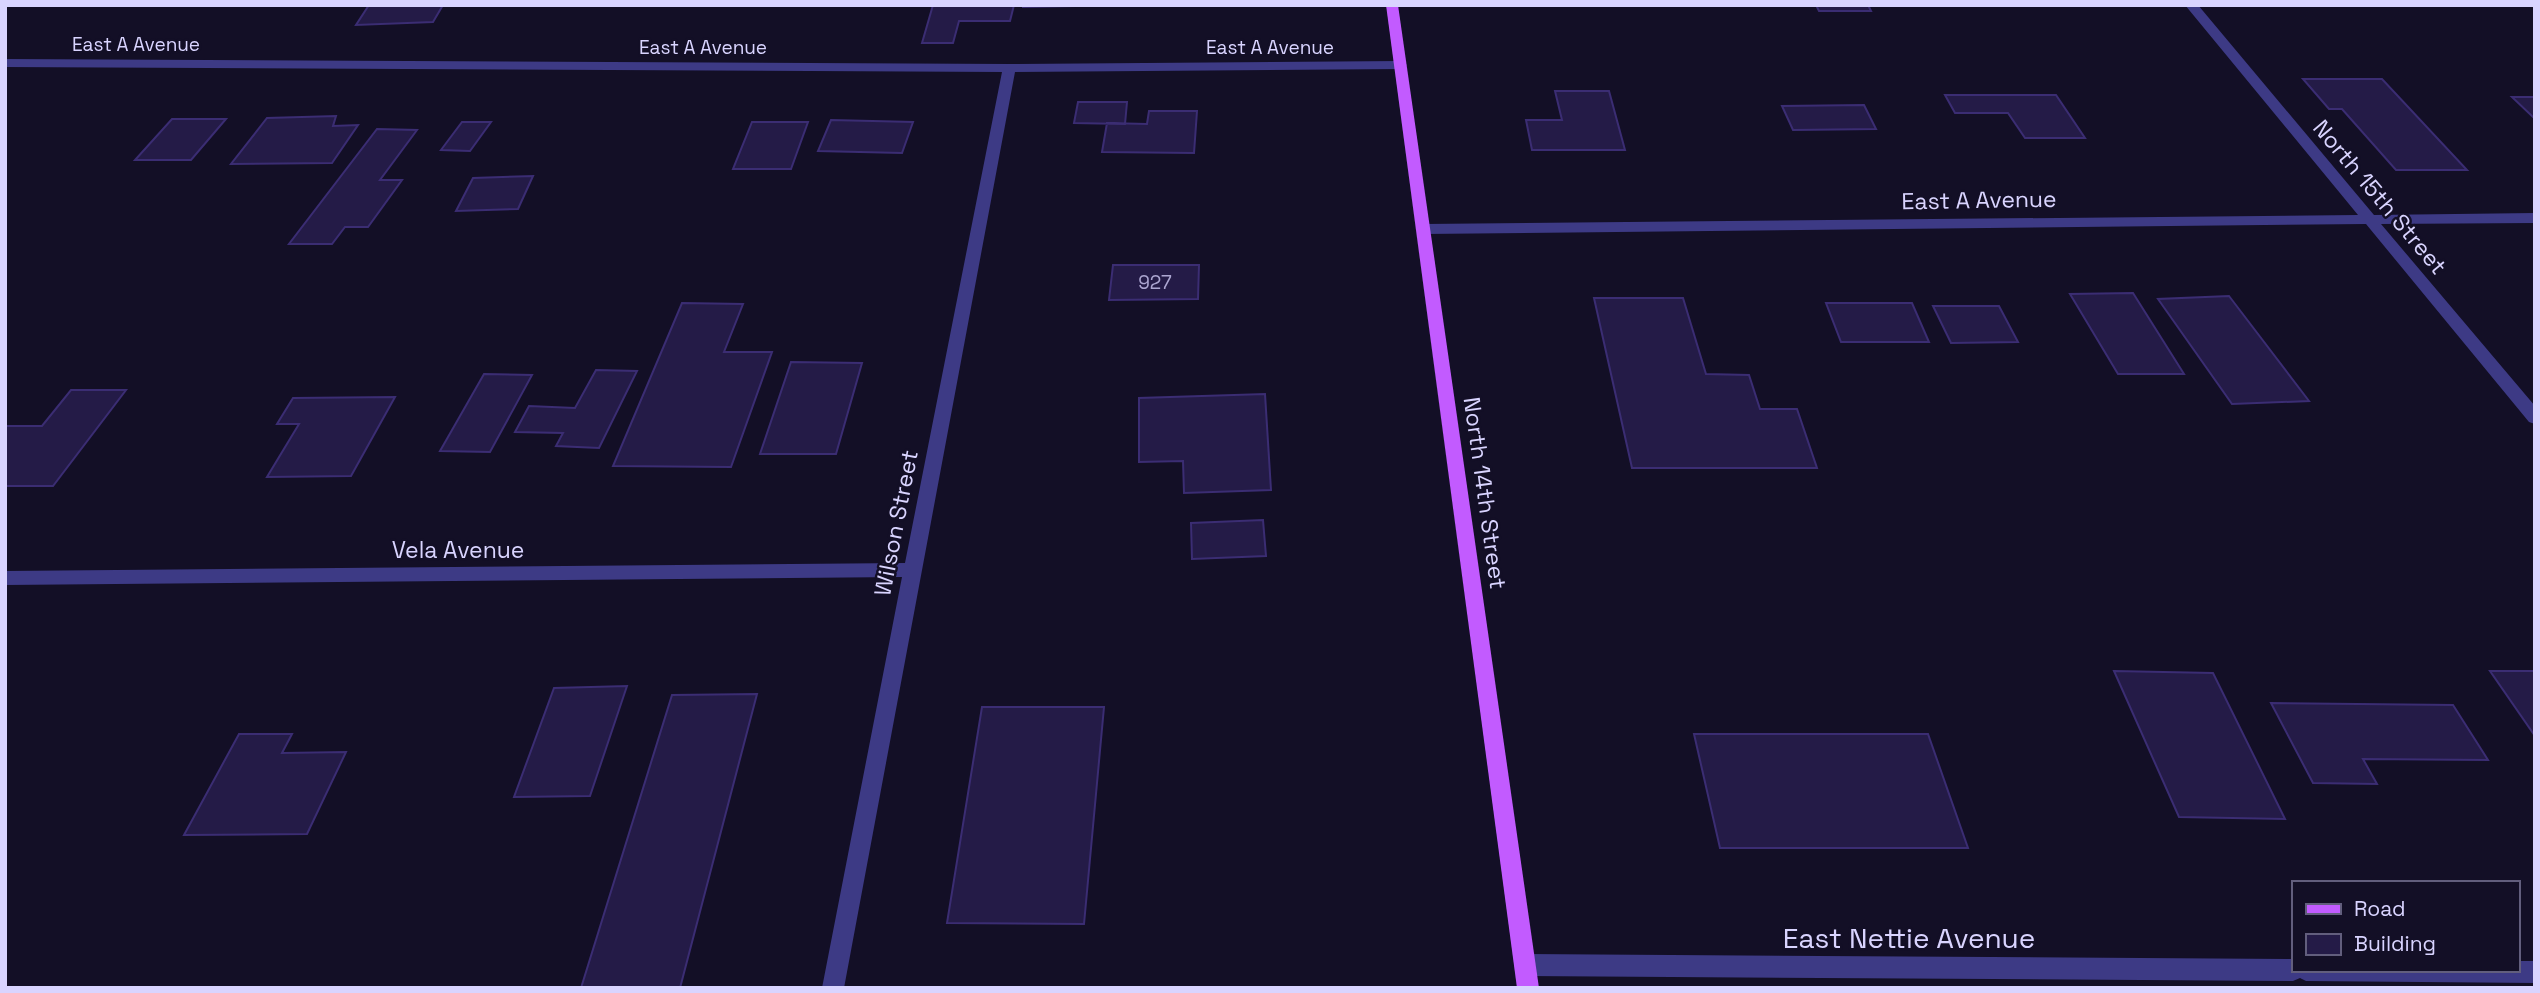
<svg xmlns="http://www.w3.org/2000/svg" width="2540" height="993" font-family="'Space Grotesk',sans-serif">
  <rect width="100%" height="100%" fill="#130f26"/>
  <!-- building -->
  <path fill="#241b47" stroke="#3b2d73" stroke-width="2" d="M369,5H443L433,22L356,25Z
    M933,5H1014L1010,21H959L953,43H922Z
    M1023,5H1130L1023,7Z
    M1816,5H1868L1871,11H1819Z
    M2303,79H2382L2467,170H2396L2342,109H2329Z
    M1555,91H1609L1625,150H1532L1526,120H1562Z
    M1945,95H2056L2085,138H2025L2008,113H1955Z
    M2512,97H2535V119Z
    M1078,102H1127L1125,124L1074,123Z
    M1864,105L1876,129L1793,130L1782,106Z
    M1149,111H1197L1194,153L1102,152L1107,123L1147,124Z
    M336,116L333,126L358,125L332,163L231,164L267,118Z
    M172,119H226L191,160H135Z
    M831,120L913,122L902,153L818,151Z
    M462,122H491L470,151L441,150Z
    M752,122H808L791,169H733Z
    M377,129L417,130L380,180H402L368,227H345L332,244H289Z
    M533,176L518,209L456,211L473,178Z
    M1113,265H1199L1198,299L1109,300Z
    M2133,293L2184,374H2118L2070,294Z
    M2229,296L2309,401L2232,404L2158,299Z
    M1594,298H1683L1706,374L1749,375L1760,409H1797L1817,468H1632Z
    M682,303L743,304L724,352H772L731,467L613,466Z
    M1826,303H1912L1929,342H1841Z
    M1933,306H1999L2018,342L1951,343Z
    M791,362L862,363L836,454H760Z
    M596,370L637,371L599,448L556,446L563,433L515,432L529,406L575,408Z
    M484,374L532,375L490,452L440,451Z
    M71,390H126L53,486H5V426H42Z
    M1265,394L1271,490L1184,493L1183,461L1139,462V398Z
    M395,397L351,476L267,477L299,424H277L293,398Z
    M1263,520L1266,556L1192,559L1191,523Z
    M2114,671L2213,673L2285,819L2179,817Z
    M2490,671H2535V736Z
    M627,686L590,796L514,797L554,688Z
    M757,694L680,988H581L672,695Z
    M2271,703L2453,705L2488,760L2363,759L2377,784L2313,783Z
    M982,707H1104L1084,924L947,923Z
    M239,734H292L282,753L346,752L307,834L184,835Z
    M1694,734H1928L1968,848H1720Z"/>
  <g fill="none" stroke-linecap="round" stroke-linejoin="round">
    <!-- minor -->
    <path fill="#3d3a85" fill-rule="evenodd" d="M2185,5H2198L2374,215L2535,213V223L2381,224L2535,406V424L2529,422L2366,224L1424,234L1417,229L1424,224L2358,215Z
      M5,59L1009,64L1401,61L1407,65L1401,69L1015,72L844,988H822L902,577L5,585V571L905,563L1002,72L5,67Z
      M1525,954L2293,959V970H2517V961H2535V983L2306,981L2300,978L2293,981L1525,976L1517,973L1514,965L1517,957Z"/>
    <!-- major -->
    <path fill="#c25bff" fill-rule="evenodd" d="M1386,5H1398L1539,988H1517Z"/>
  </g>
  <g text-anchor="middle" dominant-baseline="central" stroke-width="5" stroke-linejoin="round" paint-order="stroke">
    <!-- far-street labels -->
    <g font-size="19" fill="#d9d4ff" stroke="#130f26">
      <text x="136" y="44">East A Avenue</text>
      <text x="703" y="47">East A Avenue</text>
      <text x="1270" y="47">East A Avenue</text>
    </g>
    <!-- number labels -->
    <g font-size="19" fill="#aca6d1">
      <text x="1155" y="282">927</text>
    </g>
    <!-- street labels -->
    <g font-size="23" fill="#d9d4ff" stroke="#130f26">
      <text transform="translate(2380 197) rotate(50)">North 15th Street</text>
      <text transform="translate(1979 200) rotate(-1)">East A Avenue</text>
      <text transform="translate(1485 493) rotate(82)">North 14th Street</text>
      <text transform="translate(896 523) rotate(-79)">Wilson Street</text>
      <text x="458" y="550">Vela Avenue</text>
    </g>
    <!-- near-street labels -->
    <g font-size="28" fill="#d9d4ff" stroke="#130f26">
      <text x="1909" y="938">East Nettie Avenue</text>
    </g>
  </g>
  <!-- border -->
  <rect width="2540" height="993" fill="none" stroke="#d9d4ff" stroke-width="14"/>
  <!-- legend -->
  <rect x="2292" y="881" width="228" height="91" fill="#130f26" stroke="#625e7d" stroke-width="2"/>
  <rect x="2306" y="904" width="35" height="10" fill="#c25bff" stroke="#625e7d" stroke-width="2"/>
  <text x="2354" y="916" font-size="21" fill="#d9d4ff">Road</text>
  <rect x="2306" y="934" width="35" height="21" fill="#241b47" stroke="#625e7d" stroke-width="2"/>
  <text x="2354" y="951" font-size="21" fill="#d9d4ff">Building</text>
</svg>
